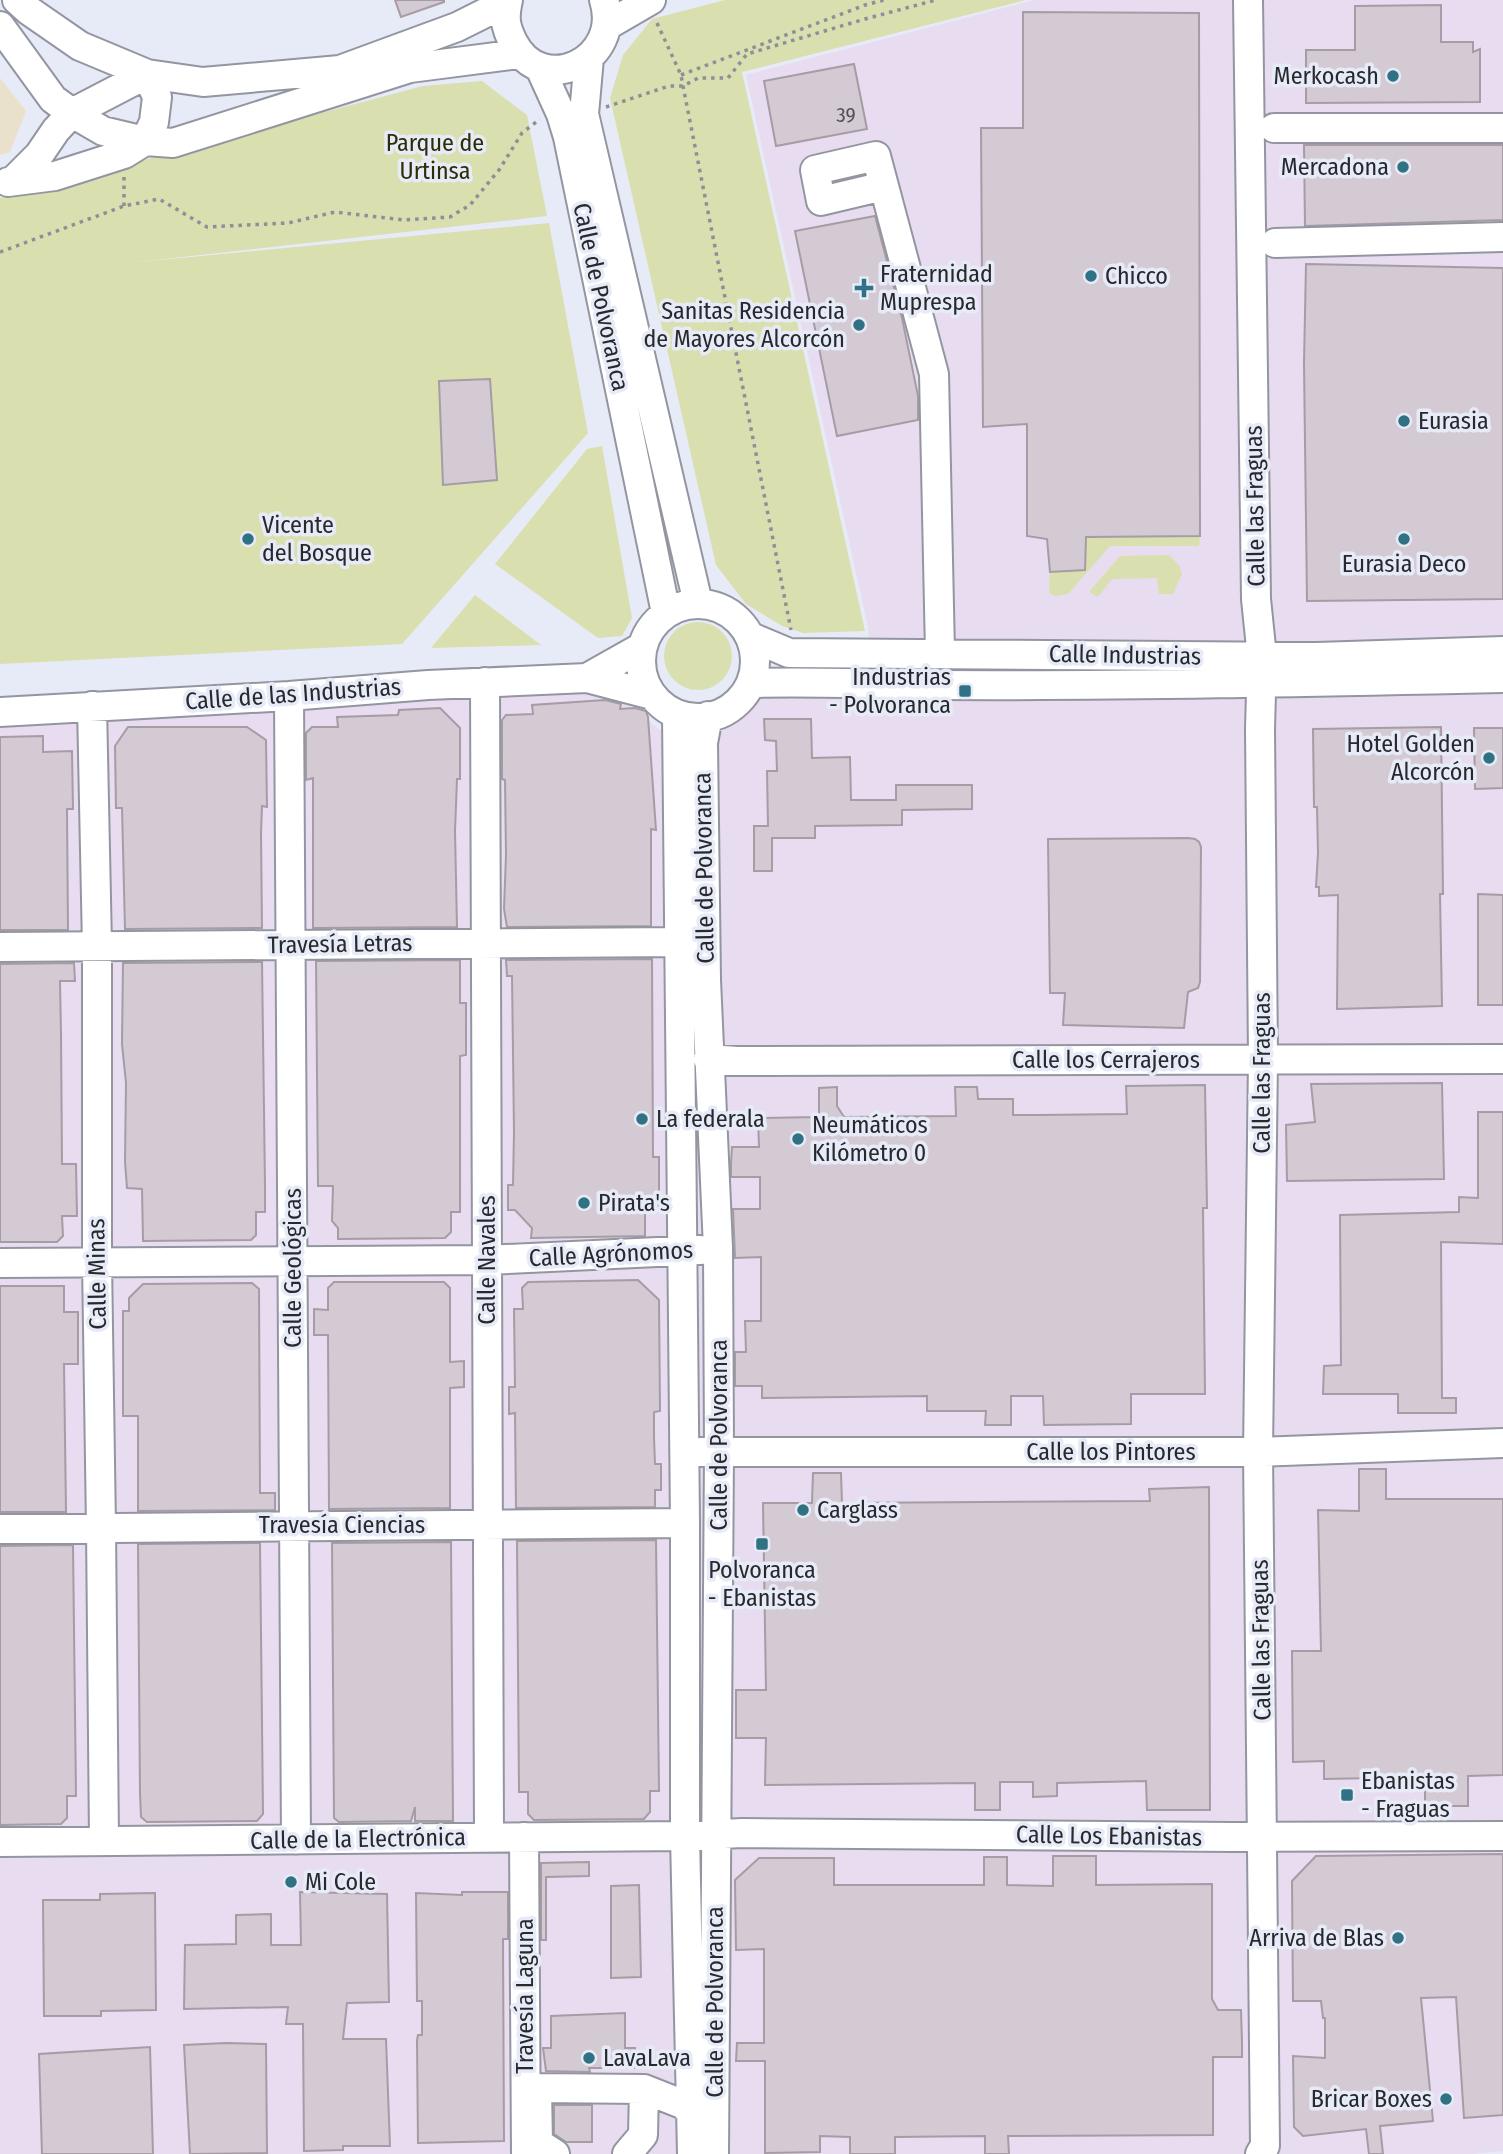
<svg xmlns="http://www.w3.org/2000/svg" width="1503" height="2154" font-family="'Fira Sans Condensed',sans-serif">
  <rect width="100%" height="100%" fill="#e7ebf7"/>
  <!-- industrial -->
  <path fill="#e8dcf0" d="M1034,0H1503V2151L1471,2154H0V715L600,682L660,730L723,731L762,697L873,698L868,627L746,75Z"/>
  <!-- education -->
  <path fill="#eae1cc" d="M0,78L26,111L10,152L0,155Z"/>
  <!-- green -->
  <path fill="#d9dfaf" d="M725,0H1026L742,72L865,631L803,633L782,626L746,604L716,565L610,98L623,55L652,19Z
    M482,81L527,115L547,216L138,262L549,223L588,433L402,644L0,664V198L423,86Z
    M602,446L632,618L622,636L598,638L495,564L587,449Z
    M1200,536L1199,546H1110L1068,594L1055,596L1049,593L1050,572L1085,569L1086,537Z
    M1169,555L1179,565L1182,574L1173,594H1159L1157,578L1112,579L1098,597L1089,592L1120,556Z
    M475,595L541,645L431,648Z
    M664 656a34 34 0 1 1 68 0a34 34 0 1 1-68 0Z"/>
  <!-- building -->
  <path fill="#d3cad4" stroke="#a59ca5" stroke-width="2" d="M395,0H444V2L401,17Z
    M1441,5V42H1473V52L1480,49V102L1306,103V50H1355V6Z
    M1023,12L1199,13L1200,536L1086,537L1085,570L1050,572L1047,539L1027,536V424L983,427L981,128H1023Z
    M854,64L867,129L776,146L764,81Z
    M1304,145H1503V220L1305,226Z
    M875,216L902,318L918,396V420L837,436L795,231Z
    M1306,264L1503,268V599L1307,601L1304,363Z
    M490,379L497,480L443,485L439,381Z
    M605,700L621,704L620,709L635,708L646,711L648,717L656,830L651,829V926L507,927L504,909L506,855L505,780L502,779V720L506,715L533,714L532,705Z
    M440,708L460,728V779H457L455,831L457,927L313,928V778L306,780V733L312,727H338L337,717L398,715L399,710Z
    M764,719H811L812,758L850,757L851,800H896V785H972V809L902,810V825L815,826V838H772V871H754V826H768L767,771H777L776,741L765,740Z
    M128,727H247L266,740L267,807L262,806L261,833L262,928L125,929L122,808H116L115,746Z
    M1441,727L1443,894H1440L1442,1006L1337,1009L1338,895L1319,896V887H1316L1318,853L1317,807H1314L1313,729Z
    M1474,728H1503V788L1475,789Z
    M43,736V752L72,751L73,809H67L68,930H0V737Z
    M1188,838L1195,839L1199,842L1201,847L1200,982L1198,988L1188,992L1184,1028L1063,1025L1065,993H1050L1048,839Z
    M1478,894L1503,895V1005H1478Z
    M652,959L653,1157H659V1209L645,1210V1236L531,1238L532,1228L515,1210H508V1185H513L514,1132L512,976H507L506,960Z
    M460,960V1003H466V1055L460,1056V1212H451V1232L445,1238L338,1239V1228L332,1221L333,1186H318L316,961Z
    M262,962L265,1185V1212H256V1235L251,1240L143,1241L142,1189L127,1188L125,1162L126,1083L122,1044L123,963Z
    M74,963L75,981H60L61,1034L62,1164H76L77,1216H62L63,1236L57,1242H0V964Z
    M1442,1083L1444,1179L1287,1181L1286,1125L1315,1122L1311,1084Z
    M1205,1085L1207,1208H1203L1205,1394H1131V1424L1044,1425L1043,1396H1011V1425H985L986,1411H927V1396L762,1398V1386H735V1352H746L745,1321H761V1257L735,1258L733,1209H760V1177H731V1163L732,1147H759L758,1118L819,1117V1088L837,1087V1106L844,1117L956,1116L955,1087H977L978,1099H1013V1115H1039L1127,1114L1126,1086Z
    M1478,1112H1503V1244L1441,1242L1442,1398H1456V1413H1398V1394H1323L1324,1366L1341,1365L1340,1215L1459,1212V1197L1478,1198Z
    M638,1280L659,1300L660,1411L654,1412V1438L655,1464H661V1490H655V1507L516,1508L515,1413L509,1414V1387H515L514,1309H523L522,1288L528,1282Z
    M334,1282H444L450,1288V1362L464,1361V1387L450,1388V1508L329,1509L328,1335H314V1309L328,1310V1288Z
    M252,1283L259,1289L260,1493H275V1510L138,1511V1416H123V1311H129V1298L143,1284Z
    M0,1286H64V1312H78V1364H64L66,1512H0Z
    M1359,1469H1386V1499H1503V1775L1468,1776V1806H1425V1777L1324,1779V1761L1293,1762L1292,1651H1321L1318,1510L1359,1511Z
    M813,1473H841L842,1503L1150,1501L1149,1489L1209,1487L1210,1810H1147L1146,1781L1057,1783V1796L1033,1797V1782H1000V1810H975V1783L765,1785L766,1738H736V1690H766L763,1503H812Z
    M656,1540L659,1791H650V1812L644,1819L534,1820L528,1814V1792H519L517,1541Z
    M451,1542L453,1821H415V1807L411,1821L339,1822L334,1818L332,1543Z
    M260,1543L263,1814L257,1821L147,1822L141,1817L140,1794L138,1544Z
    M73,1545L76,1796H67V1818L61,1824L0,1825V1546Z
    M1503,1854V2115L1464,2118L1456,1997L1421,1998L1433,2121L1380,2126L1383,2154H1369L1366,2129L1303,2136L1294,2127L1293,2056L1325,2058V2018H1323L1321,2001H1293L1292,1881L1316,1856Z
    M1053,1856H1096V1885L1212,1884V1999L1218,2010H1241L1242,2042V2057H1213V2135L1008,2136L1009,2154H985V2136L895,2137V2154H850V2137L820,2136V2152L765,2153V2061H736L737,2043H764V1949L736,1950L735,1880L759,1858H834V1885H984V1857H1007V1885L1053,1886Z
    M589,1862V1876L546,1877V1940H541V1863Z
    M639,1885L641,1977L611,1978V1886Z
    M300,1892L387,1894L389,2002L347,2003L343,2039H386L390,2146H343V2150L304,2151L303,2024H286L288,2007L184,2009L185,1945L236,1944V1915L271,1914V1945H301Z
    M462,1892H508V1939H503L504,2141L418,2143L417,2040L418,2035H422V2001H417L416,1893L462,1895Z
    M155,1893L156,2010L101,2011V2016H44L43,1900H100V1894Z
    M625,2013V2048H635L634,2068H589L590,2072L546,2071L543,2048H551V2016Z
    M226,2043L266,2044L267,2153L190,2154L184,2045Z
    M150,2047L153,2154H42L39,2054Z
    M554,2105H592V2142H566L554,2134Z"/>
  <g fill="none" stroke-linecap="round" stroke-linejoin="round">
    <!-- minor casing -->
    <g stroke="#9396a1" stroke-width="32">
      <path id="minor" d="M17,0L28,10L80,46L147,74L203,82L340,70L457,27L507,2
        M508,0C504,18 505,26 513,42C542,99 623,60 604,0
        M1248,0L1256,599L1262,657L1260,729L1263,1059L1258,1452L1265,2146L1260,2154
        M608,25L651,0
        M0,26L53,99L72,113L103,131L145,141L173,143L410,68L519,54
        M589,58L584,114L587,127L698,603
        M540,68L561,114L568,137L666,613
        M1274,128H1503
        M145,141L154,122L157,97L147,74
        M13,181L39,155L56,130L72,113L147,74
        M8,182L55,176L124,154L145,141
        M884,186L821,201L815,170L876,156L884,186L934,374L940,653
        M1275,243L1503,237
        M641 661a57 57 0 1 1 114 0a57 57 0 1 1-114 0Z
        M751,637L789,653L1317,657L1503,651
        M587,678L642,647
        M485,682L489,1837
        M751,683C813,681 875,684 936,685C1125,686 1314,682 1503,678
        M289,696C290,1078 296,1459 296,1840
        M92,706L97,946V1261L101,1528L104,1841
        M0,712L289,696L428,685L587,678L652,695
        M677,715L685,1523V1836L692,2154
        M708,716L703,743L706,980L718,1248L719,1452L714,2154
        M0,947L680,942
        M708,1059L737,1061L1503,1059
        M0,1263L486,1260L700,1250
        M701,1452H1258L1503,1443
        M0,1529L685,1523
        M524,1837L526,2154
        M0,1842L685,1836L742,1833L1232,1837L1503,1836
        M555,2154L538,2143L537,2088L644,2089L682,2104L691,2112
        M627,2154L643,2135L644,2089"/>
    </g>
    <!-- path -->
    <path stroke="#8d9098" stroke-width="3.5" stroke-dasharray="3.5 5" stroke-linecap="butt" d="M657,23L681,75L683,86L791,630
      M681,75L865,5L884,0
      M606,107L669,86H683L698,78H728L747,54L865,19L936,0
      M124,206V177
      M0,252L124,206L159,199L207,227L288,223L335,212L404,220L450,217L470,205L499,170L522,133L540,119"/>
    <!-- minor -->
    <use href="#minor" stroke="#fff" stroke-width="28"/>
  </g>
  <!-- markers -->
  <g fill="#307284" stroke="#e7ebf7" stroke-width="2.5">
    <circle cx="1393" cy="76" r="7"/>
    <circle cx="1403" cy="167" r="7"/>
    <circle cx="1091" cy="276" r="7"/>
    <path d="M860.5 277.5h7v7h7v7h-7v7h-7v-7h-7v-7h7z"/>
    <circle cx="859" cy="325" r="7"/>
    <circle cx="1404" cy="421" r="7"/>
    <circle cx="248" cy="539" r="7"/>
    <circle cx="1404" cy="539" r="7"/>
    <rect x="958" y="684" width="14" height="14" rx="3.5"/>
    <circle cx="1489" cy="758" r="7"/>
    <circle cx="642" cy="1119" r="7"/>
    <circle cx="798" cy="1139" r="7"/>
    <circle cx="584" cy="1203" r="7"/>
    <circle cx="803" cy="1510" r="7"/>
    <rect x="755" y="1537" width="14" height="14" rx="3.5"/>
    <rect x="1340" y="1788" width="14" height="14" rx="3.5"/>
    <circle cx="291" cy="1882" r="7"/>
    <circle cx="1398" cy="1938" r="7"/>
    <circle cx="589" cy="2058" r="7"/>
    <circle cx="1446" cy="2099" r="7"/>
  </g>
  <g text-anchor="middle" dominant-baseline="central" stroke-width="7" stroke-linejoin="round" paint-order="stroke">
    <!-- number labels -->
    <g font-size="21" fill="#535157">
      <text x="846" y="115">39</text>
    </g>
    <!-- poi labels -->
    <g font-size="24" fill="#28292d" stroke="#e7ebf7" text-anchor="start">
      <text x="1379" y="76" text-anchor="end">Merkocash</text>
      <text x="1389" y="167" text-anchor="end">Mercadona</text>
      <text x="880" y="274">Fraternidad<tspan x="880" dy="28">Muprespa</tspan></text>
      <text x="1105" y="276">Chicco</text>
      <text x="845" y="311" text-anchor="end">Sanitas Residencia<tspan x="845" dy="28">de Mayores Alcorcón</tspan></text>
      <text x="1418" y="421">Eurasia</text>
      <text x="262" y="525">Vicente<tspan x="262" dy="28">del Bosque</tspan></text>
      <text x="1404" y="564" text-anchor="middle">Eurasia Deco</text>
      <text x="951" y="677" text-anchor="end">Industrias<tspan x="951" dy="28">- Polvoranca</tspan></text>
      <text x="1475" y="744" text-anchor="end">Hotel Golden<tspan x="1475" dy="28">Alcorcón</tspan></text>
      <text x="656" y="1119">La federala</text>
      <text x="812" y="1125">Neumáticos<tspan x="812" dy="28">Kilómetro 0</tspan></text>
      <text x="598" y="1203">Pirata's</text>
      <text x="817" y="1510">Carglass</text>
      <text x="762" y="1570" text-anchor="middle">Polvoranca<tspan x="762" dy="28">- Ebanistas</tspan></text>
      <text x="1361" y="1781">Ebanistas<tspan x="1361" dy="28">- Fraguas</tspan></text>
      <text x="305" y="1882">Mi Cole</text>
      <text x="1384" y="1938" text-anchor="end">Arriva de Blas</text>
      <text x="603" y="2058">LavaLava</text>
      <text x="1432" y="2099" text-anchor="end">Bricar Boxes</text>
    </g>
    <!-- park labels -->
    <g font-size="24" fill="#2b2e05" stroke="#e7ebf7">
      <text x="435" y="143">Parque de<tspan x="435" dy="28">Urtinsa</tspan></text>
    </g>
    <!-- street labels -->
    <g font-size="24" fill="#28292d" stroke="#e7ebf7">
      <text transform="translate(601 297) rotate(78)">Calle de Polvoranca</text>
      <text transform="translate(1255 506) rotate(-91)">Calle las Fraguas</text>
      <text transform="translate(1125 655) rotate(1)">Calle Industrias</text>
      <text transform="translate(293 694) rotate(-4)">Calle de las Industrias</text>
      <text transform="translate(704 868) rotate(-91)">Calle de Polvoranca</text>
      <text transform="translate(340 944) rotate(-1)">Travesía Letras</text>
      <text x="1106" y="1060">Calle los Cerrajeros</text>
      <text transform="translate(1262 1073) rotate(-90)">Calle las Fraguas</text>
      <text transform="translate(611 1254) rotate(-3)">Calle Agrónomos</text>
      <text transform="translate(487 1260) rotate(-90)">Calle Navales</text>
      <text transform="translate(293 1268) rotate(-90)">Calle Geológicas</text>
      <text transform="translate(97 1274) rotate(-91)">Calle Minas</text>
      <text transform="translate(719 1435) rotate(-90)">Calle de Polvoranca</text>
      <text x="1111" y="1452">Calle los Pintores</text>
      <text x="342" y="1525">Travesía Ciencias</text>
      <text transform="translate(1261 1640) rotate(-91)">Calle las Fraguas</text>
      <text transform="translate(1109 1836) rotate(1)">Calle Los Ebanistas</text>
      <text transform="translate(358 1839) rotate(-1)">Calle de la Electrónica</text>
      <text transform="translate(525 1996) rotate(-90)">Travesía Laguna</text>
      <text transform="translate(715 2002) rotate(-90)">Calle de Polvoranca</text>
    </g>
  </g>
</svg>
